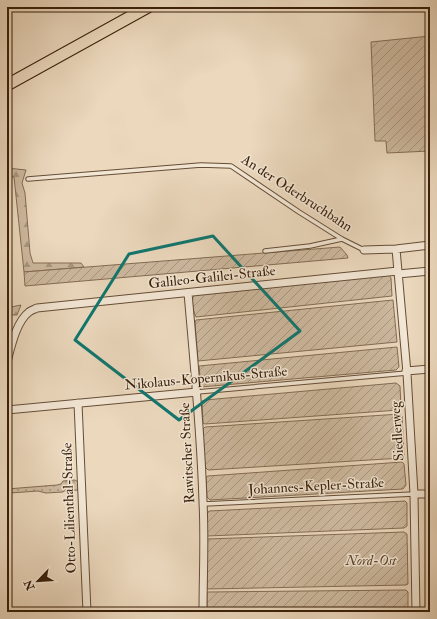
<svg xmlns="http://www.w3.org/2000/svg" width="437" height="619" font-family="'IM FELL Double Pica',serif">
  <defs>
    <pattern id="grass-dots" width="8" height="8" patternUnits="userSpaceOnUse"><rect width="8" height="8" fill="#cdb99f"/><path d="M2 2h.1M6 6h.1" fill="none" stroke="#a79680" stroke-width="1.8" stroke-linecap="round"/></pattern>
    <pattern id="forest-firs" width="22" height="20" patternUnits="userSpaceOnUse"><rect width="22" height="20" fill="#cdb99f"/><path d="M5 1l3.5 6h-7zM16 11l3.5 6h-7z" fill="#a79680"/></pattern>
    <pattern id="garden-furrows" width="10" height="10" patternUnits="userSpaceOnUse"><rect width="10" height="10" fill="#cdb99f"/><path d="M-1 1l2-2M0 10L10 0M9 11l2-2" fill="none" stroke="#a79680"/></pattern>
  </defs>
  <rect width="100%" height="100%" fill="#ebd8bd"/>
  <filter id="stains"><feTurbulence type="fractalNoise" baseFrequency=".005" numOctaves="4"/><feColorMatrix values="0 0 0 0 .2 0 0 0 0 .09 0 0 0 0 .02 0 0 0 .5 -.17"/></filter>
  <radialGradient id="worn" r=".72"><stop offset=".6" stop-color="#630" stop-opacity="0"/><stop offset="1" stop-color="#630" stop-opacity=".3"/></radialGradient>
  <!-- grass -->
  <path fill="url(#grass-dots)" stroke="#836c54" d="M75,480L78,482V490L64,491L63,492L46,493L38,491L10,493L7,496V489L57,485L61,484L63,481Z"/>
  <!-- forest -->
  <path fill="url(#forest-firs)" stroke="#836c54" d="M7,168L26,170L22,183L25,193L30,253L33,263H81L84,267L24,272L14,177H7Z
    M7,296L11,307L21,305L17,315H10L7,312Z"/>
  <!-- garden -->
  <path fill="url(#garden-furrows)" stroke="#836c54" d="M430,36V151L387,153L386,141H375L371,42Z
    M340,247L347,255L348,258L25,286L24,272Z
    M388,274L391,278L392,296L196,317C193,312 191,299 194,295Z
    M393,300L397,342L198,361L195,323L196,320Z
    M397,347L399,367L396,370L201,387L199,366Z
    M396,383L400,386L401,408L399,410L205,424L203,423L202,401L205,400Z
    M400,414L402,416L404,455L402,458L208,470L205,467L203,429L205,427Z
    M402,462L404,464L406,485L403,489L210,500L207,497L206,477L208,476Z
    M405,501L407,503V526L404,528L207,536V514L209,511Z
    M404,532L407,534L408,584L406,585L207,589V539Z
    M406,590L408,592V612H207V592Z"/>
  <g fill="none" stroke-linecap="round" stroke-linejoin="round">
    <!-- lane casing -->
    <g stroke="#664d37" stroke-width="5.5">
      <path id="lane" d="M28,179L201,165L231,166L299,212L342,239L364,250
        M265,251L310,246L342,239
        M197,392L407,373
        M204,504L414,494"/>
    </g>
    <!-- street casing -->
    <g stroke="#664d37" stroke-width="9">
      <path id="street" d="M396,249L407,373L414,494L416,612
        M364,250L396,249L430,245
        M398,274L430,271
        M188,293C194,362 201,432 203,502C205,539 203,575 203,612
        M7,362C11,347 16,322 29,312C31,310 35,309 37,308L398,271
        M406,371L430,369
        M78,403L87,612
        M7,410L197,392
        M414,494H430"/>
    </g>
    <!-- primary casing -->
    <g stroke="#391f0a" stroke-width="13">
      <path id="primary" d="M7,85L148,7"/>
    </g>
    <!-- lane -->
    <use href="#lane" stroke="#f2e6d4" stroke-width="3.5"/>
    <!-- street -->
    <use href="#street" stroke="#f2e6d4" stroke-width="7"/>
    <!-- primary -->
    <use href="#primary" stroke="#ebd8bd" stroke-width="11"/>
  </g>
  <!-- marked area -->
  <path fill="none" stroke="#0f766e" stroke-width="3" stroke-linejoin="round" d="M213,236L300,331L179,420L75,340L129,254Z"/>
  <g text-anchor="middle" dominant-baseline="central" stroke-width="3" stroke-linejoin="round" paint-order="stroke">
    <!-- street labels -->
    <g font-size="14" fill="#391f0a" stroke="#f2e6d4">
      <text transform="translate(297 193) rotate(33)">An der Oderbruchbahn</text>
      <text transform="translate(212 277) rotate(-6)">Galileo-Galilei-Straße</text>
      <text transform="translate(206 378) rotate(-5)">Nikolaus-Kopernikus-Straße</text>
      <text transform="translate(397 431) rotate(-94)">Siedlerweg</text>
      <text transform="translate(187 453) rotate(-93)">Rawitscher Straße</text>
      <text transform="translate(316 486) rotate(-3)">Johannes-Kepler-Straße</text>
      <text transform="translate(69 508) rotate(-92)">Otto-Lilienthal-Straße</text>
    </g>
    <!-- park labels -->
    <g font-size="14" font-style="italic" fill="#5e462f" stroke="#f2e6d4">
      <text x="371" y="560">Nord-Ost</text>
    </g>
  </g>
  <!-- margin -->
  <rect width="437" height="619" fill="none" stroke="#ebd8bd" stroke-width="24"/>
  <rect x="8" y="8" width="421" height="603" fill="none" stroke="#391f0a" stroke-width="2"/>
  <rect x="12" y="12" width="413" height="595" fill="none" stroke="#391f0a"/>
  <!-- north arrow -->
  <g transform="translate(38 581) rotate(245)" stroke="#f2e6d4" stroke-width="3" paint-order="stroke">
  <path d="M0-3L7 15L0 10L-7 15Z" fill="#391f0a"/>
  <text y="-6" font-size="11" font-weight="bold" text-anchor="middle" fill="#391f0a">N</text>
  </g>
  <rect width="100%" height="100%" filter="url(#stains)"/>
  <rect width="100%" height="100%" fill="url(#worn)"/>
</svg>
